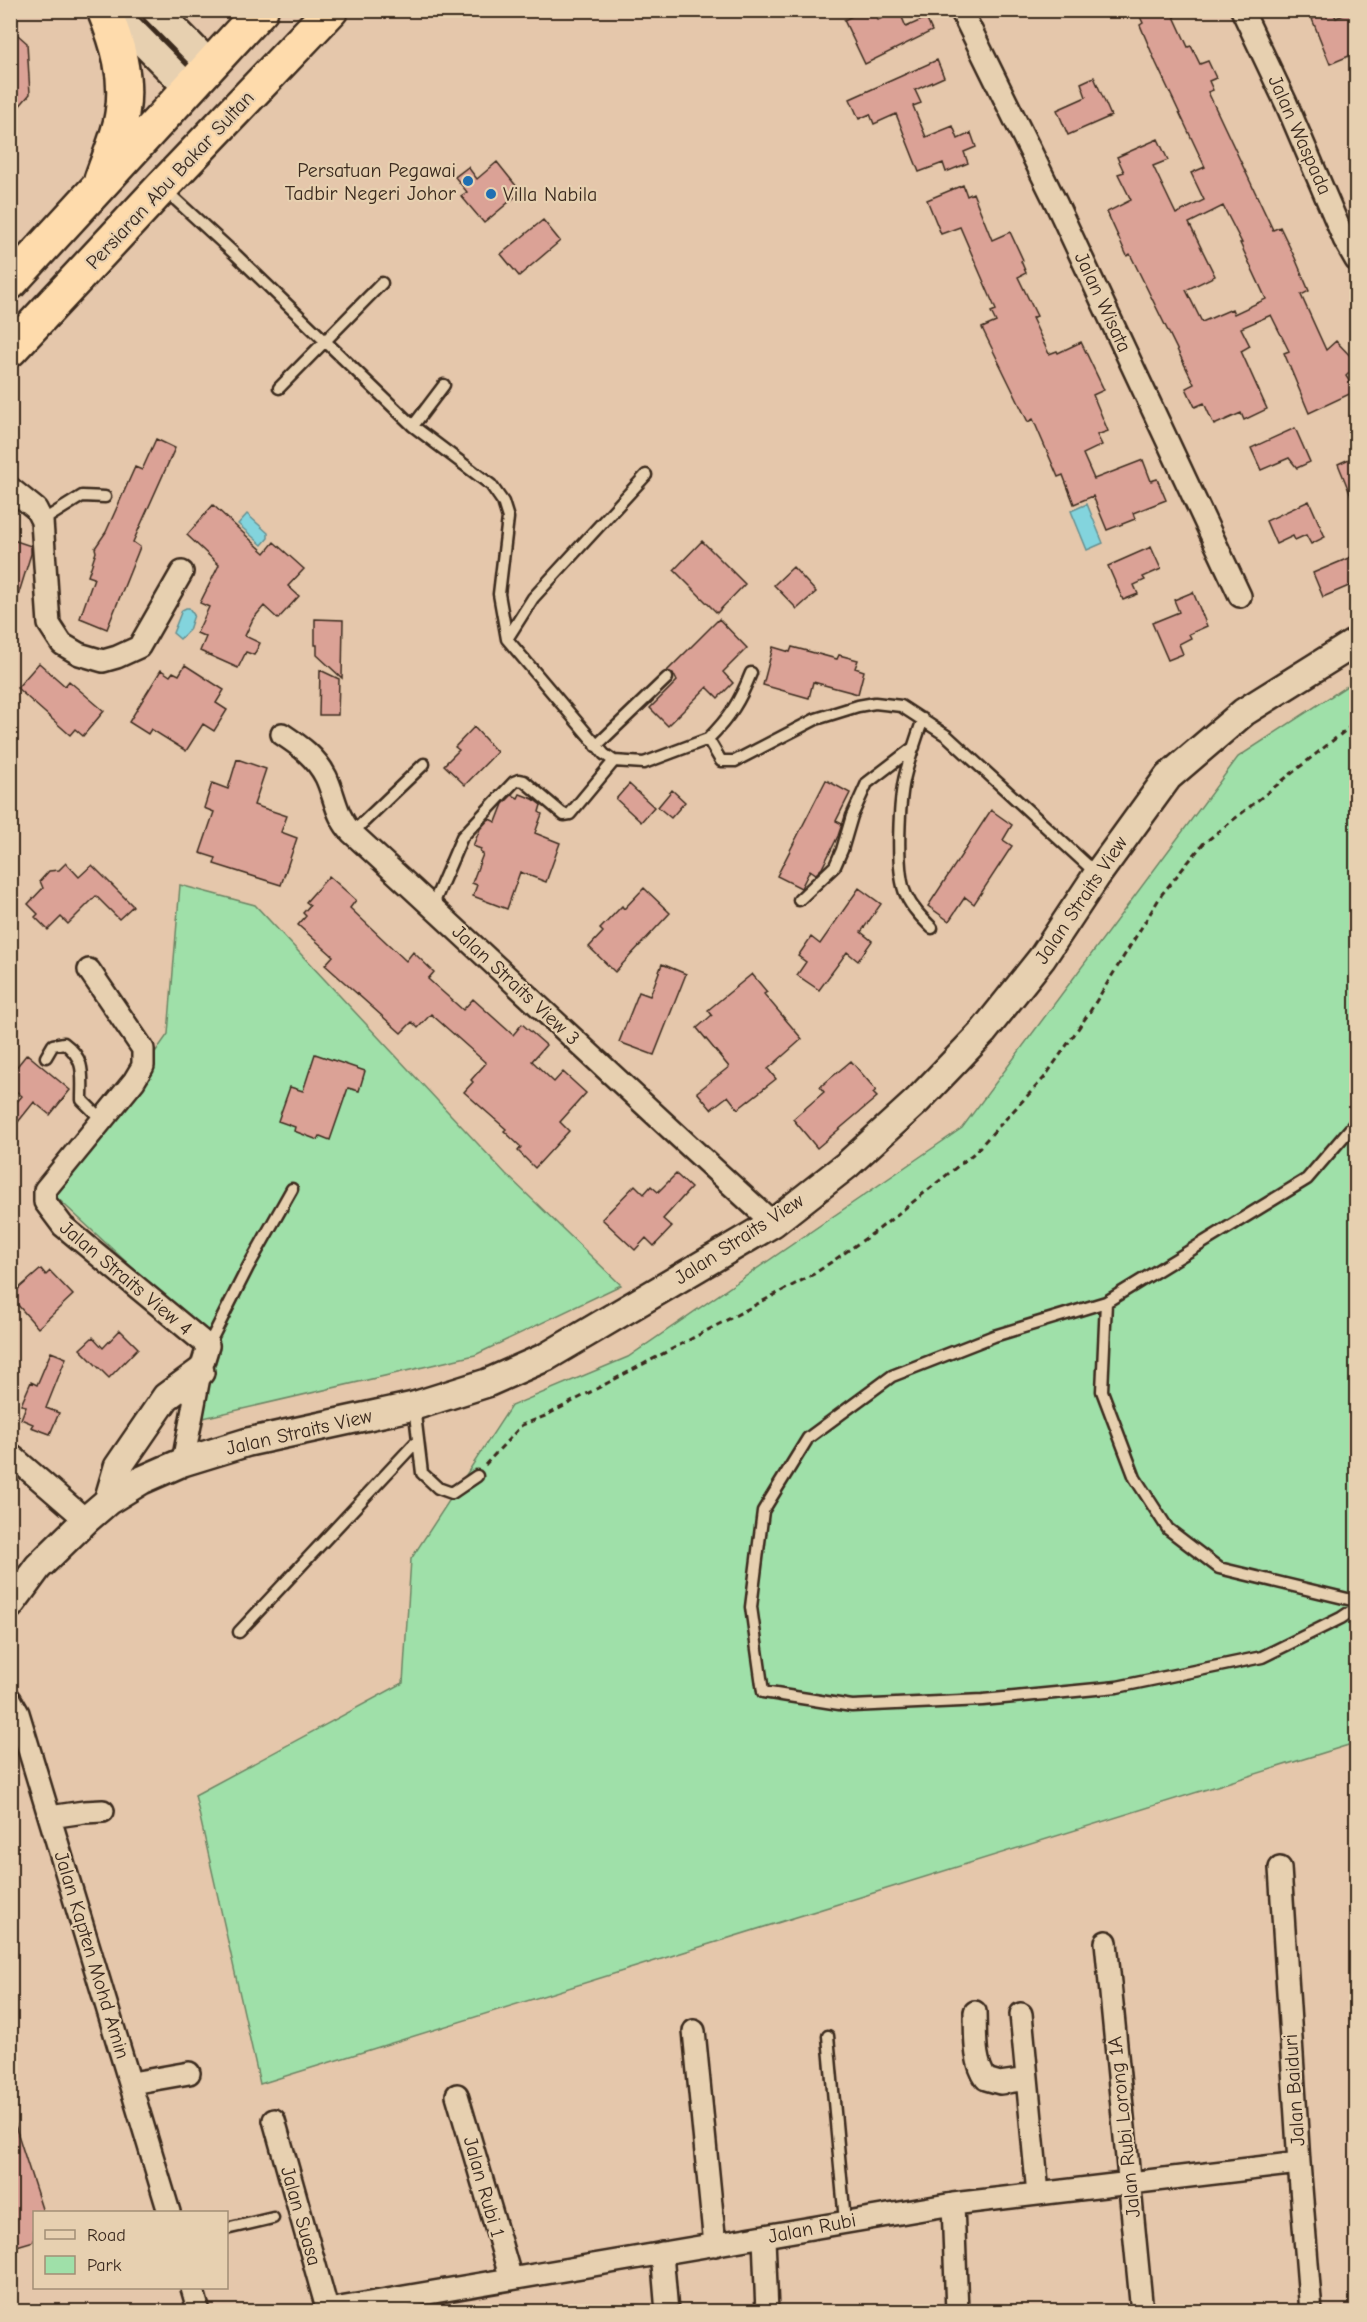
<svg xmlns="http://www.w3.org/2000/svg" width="1367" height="2322" font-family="'Comic Neue',sans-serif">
  <rect width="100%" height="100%" fill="#e5c7ab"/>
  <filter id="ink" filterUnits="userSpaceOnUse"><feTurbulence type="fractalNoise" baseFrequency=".0167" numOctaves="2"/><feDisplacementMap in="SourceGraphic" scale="12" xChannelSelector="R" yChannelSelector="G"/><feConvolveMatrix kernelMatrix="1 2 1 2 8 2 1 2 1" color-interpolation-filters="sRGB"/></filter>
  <g filter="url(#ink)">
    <!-- green -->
    <path fill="#9fe0a9" stroke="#6d8564" stroke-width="1.5" d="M1356,680V1747L1355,1743L260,2084L195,1795L403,1683L411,1559L511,1406L628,1357L962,1128L1238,757Z
      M180,885L255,905L506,1174L621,1285L475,1355L199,1419L220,1349L54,1195L168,1034Z"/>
    <!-- water -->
    <path fill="#83d4dd" stroke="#669091" stroke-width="1.5" d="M1087,504L1103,543L1087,550L1071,511Z
      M247,514L268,533V538L262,545L238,524Z
      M186,608H189L194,615L189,630L180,639L173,633L182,610Z"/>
    <!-- building -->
    <path fill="#dba296" stroke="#3b2a1e" stroke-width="1.5" fill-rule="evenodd" d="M864,10H873L878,20L899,10L906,27L926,18L932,31L865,64L844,20Z
      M1137,10H1171L1188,47L1191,46L1200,64L1208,61L1216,78L1209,81L1213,90L1208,92L1273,230L1280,227L1295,258L1309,291L1301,295L1326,350L1336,341L1356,362V366L1346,376L1356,391L1309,413L1284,353L1289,351L1271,315L1241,328L1250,346L1241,351L1267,409L1244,420L1241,413L1214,425L1204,403L1195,407L1186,388L1194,384L1130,254L1127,256L1107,212L1131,200L1118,174L1124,172L1117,157L1158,139L1168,160L1153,166L1176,214L1204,200L1191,173L1205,167L1156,63L1140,25L1143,23ZM1223,206L1242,243H1240L1266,299L1234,314L1232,309L1202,322L1186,290L1215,276L1189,223Z
      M1332,10L1336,18L1356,10V53L1330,64L1312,19Z
      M10,28L27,43L30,94L10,117Z
      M937,60L944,77L915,90L921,103L913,106L926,137L953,126L958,139L971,133L976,147L964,152L968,163L946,172L943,163L919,172L896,114L874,124L870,114L859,119L850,99Z
      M1094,77L1111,116L1068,135L1057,110L1086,97L1081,83Z
      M497,162L521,192L484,223L461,196L467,192L455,177L468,167L477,179Z
      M963,185L967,196L973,193L992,240L1010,232L1023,260L1021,261L1026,273L1018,277L1037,316L1032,318L1049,354L1057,351L1058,353L1081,342L1104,390L1093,395L1108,431L1097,435L1102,445L1083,454L1094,479L1143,460L1151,481L1157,479L1166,500L1133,513L1135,519L1107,530L1093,496L1074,504L1063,475L1058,477L1033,419L1028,422L982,328L996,322L991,312L996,310L960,227L941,234L927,200Z
      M543,220L560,241L519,276L501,254Z
      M1295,428L1310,462L1297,468L1289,458L1261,470L1251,448Z
      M156,439L175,448L133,542L140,547L107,629L80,618L94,578L88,576L96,552L95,548L106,532L135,467L142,470Z
      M1356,456V508L1338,464Z
      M1309,501L1325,537L1311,544L1306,535L1295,540L1293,536L1276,544L1266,521Z
      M213,505L265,553L274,542L304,569L288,586L299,596L278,619L264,606L253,619L245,636L260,643L254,655L246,652L238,668L200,651L206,637L197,633L209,607L200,603L219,565L187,535Z
      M10,539L31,546V554L14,609H10Z
      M702,541L745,584L717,613L674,570Z
      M1151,547L1161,569L1143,577L1145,580L1134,585L1138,594L1123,600L1108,566Z
      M1356,555V583L1323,597L1313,573Z
      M793,567L816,592L797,609L774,585Z
      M1193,592L1207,626L1189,634L1191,638L1179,644L1183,654L1168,660L1152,623L1179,612L1174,600Z
      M315,619L343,620L342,678L317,655V645H315Z
      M719,619L747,648L723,672L733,683L718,698L707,687L668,726L650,708L677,681L673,673L667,671Z
      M773,647L790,652L792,647L837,659L839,655L858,660L855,668L864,671L858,694L813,682L809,698L763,685Z
      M39,663L65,686L69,681L104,711L83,736L75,729L70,735L17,688Z
      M185,665L224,690L216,703L227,710L214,731L203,724L186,751L151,729L148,734L129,722L161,670L170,676L173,672L179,675Z
      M320,670L339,679L338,715H319Z
      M474,727L497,752L465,785L444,765L459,750L455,747Z
      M237,759L266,769L254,805L287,816L281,832L297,838L281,885L214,864L216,858L200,853L214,812L204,808L212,783L228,789Z
      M826,780L850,793L836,821L842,824L838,836L822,868L816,874L810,870L801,888L777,876Z
      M629,784L654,807L641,822L616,799Z
      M672,790L685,802L671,818L658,807Z
      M520,794L533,799L541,805L539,812L542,814L535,833L560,843L546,882L520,872L507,909L473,896L477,885L472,883L483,854L480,852L481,849L473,846L480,829L489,819L496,822L503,804L512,795L518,798Z
      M991,810L1012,825L1003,840L1012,846L974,904L965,897L949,921L928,906Z
      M66,863L79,877L92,865L133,906L119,919L96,896L68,924L61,917L48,930L35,917L38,914L28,904L43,888L40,881L49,871L59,870Z
      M329,876L356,900L350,908L406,961L413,952L434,972L428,979L463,1010L473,999L513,1035L522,1024L546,1045L532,1061L554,1082L563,1072L586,1093L560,1122L569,1131L535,1168L518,1151L521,1147L504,1131L506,1129L464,1092L473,1082L471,1080L486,1063L431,1014L418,1028L412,1022L401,1033L325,965L333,956L298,925L306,916L303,913L310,905L306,902Z
      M644,888L670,913L615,972L589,947L603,932L600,929L622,906L624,909Z
      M859,888L881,904L861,932L872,941L858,961L847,952L819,990L797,975L806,962L798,956L811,937L820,944Z
      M662,964L686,974L654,1055L619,1042L639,992L650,996Z
      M752,974L767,992L764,994L802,1039L768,1069L776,1079L738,1109L728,1096L711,1109L697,1092L729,1067L697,1028L712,1015L708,1010Z
      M27,1054L70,1090L50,1115L34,1102L14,1127L10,1125V1110L22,1096L10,1086V1075Z
      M315,1054L365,1071L359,1091L348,1088L330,1140L320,1136L318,1140L294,1131L295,1127L278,1121L290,1087L303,1091Z
      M851,1061L876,1090L873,1093L877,1097L817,1148L793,1119L824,1092L820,1087Z
      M676,1174L691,1188L663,1219L672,1227L654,1246L646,1238L635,1250L602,1219L635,1185L644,1194L651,1186L658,1192Z
      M41,1269L46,1275L50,1271L73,1295L38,1328L10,1296Z
      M120,1330L138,1348L109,1378L80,1349L93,1337L103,1348Z
      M51,1352L66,1358L46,1408L59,1413L50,1434L31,1427L33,1424L21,1419L26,1406L21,1405L31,1382L37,1385Z
      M10,2122H14L43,2212H34V2241L10,2248Z"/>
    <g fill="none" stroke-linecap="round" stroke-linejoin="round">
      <!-- service casing -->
      <g stroke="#3b2a1e" stroke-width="15">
        <path id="service" d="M164,189L236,255L413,426L491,485L503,502L508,518L499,594L507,639L604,754L614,761L644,763L708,739L721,761H735L816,719L858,706L875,703L901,706L947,736L1097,874
          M279,388L382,283
          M413,426L444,385
          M42,521L82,496L105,497
          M507,639L533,598L646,475
          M923,719C917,736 911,754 906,772C899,797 895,872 906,895C912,908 922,918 932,928
          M708,739C730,717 740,701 751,673
          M596,746L667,678
          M352,833L424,764
          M799,900L835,866L842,850L852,816L867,783L914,747
          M432,907L462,837L514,782L519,780L524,781L564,815L570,814L614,761
          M46,1057L53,1045L64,1043C86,1059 82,1076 82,1100L102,1120
          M1356,1122L1307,1179L1106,1302L994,1336L892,1376L808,1438L763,1511L751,1607L763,1692L852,1706L983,1700L1117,1687L1262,1657L1341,1618L1356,1608
          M1106,1302L1102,1391L1135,1478L1168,1529L1219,1568L1356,1601
          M208,1346L248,1267L292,1189
          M414,1406L422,1473L438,1488L452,1493L477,1476
          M239,1632L418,1440
          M828,2036L845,2221
          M226,2229L273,2218"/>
      </g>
      <!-- minor casing -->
      <g stroke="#3b2a1e" stroke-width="26">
        <path id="minor" d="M961,10L1056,203L1240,596
          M1242,10L1286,103L1344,239L1356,260
          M10,488L36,509L42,521L49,624L62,644L79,654L103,661L117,657L139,647L182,572
          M282,734C300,746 316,757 326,777C335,796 336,817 352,833C493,962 631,1094 773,1223
          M89,970L143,1049V1066L134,1081L45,1190V1202L63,1226L208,1346L200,1372L183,1462
          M10,1454L86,1520
          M10,1699L18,1713L169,2212
          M50,1817L84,1812L103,1811
          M1280,1868L1299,2163L1311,2312
          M1106,1942L1142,2312
          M975,2012C976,2035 973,2060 986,2079L1000,2083L1027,2079
          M1021,2014L1038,2194
          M694,2031L715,2245
          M132,2083L189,2073
          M457,2095L511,2279
          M274,2120L328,2312
          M953,2204L957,2312
          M764,2238L767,2312
          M662,2253L667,2312
          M192,2288L199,2312
          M328,2310L953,2204L1299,2163"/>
      </g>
      <!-- tertiary casing -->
      <g stroke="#3b2a1e" stroke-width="32">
        <path id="tertiary" d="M111,10L190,90
          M156,10L211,66
          M108,1501L118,1467L166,1397L200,1372
          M10,1605L38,1567L86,1520L108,1501L142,1480L183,1462L248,1442L414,1406L487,1383L546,1357L773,1223L847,1165L917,1101L983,1032L1042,958L1097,875L1168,777L1244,712L1356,642"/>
      </g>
      <!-- trunk casing -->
      <g stroke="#3b2a1e" stroke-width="38">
        <path id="trunk" d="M101,180C108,159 119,136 122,114C128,77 118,44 104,10
          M10,283L261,10
          M10,350L162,187L331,10"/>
      </g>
      <!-- path -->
      <path stroke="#3b2a1e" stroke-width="3" stroke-dasharray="6 4.5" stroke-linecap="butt" d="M485,1465L522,1425L545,1416L814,1274L879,1229L973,1154L1044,1078L1089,1013L1162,894L1203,844L1356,722"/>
      <!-- service -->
      <use href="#service" stroke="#e7d0b0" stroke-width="10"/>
      <!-- minor -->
      <use href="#minor" stroke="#e7d0b0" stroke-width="21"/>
      <!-- tertiary -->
      <use href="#tertiary" stroke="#e7d0b0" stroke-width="27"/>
      <!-- trunk -->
      <use href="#trunk" stroke="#fedbac" stroke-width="33"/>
    </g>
  </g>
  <!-- markers -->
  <g fill="#1f6fb2" stroke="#e7d0b0" stroke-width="2">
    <circle cx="468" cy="181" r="6"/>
    <circle cx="491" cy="194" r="6"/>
  </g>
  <g text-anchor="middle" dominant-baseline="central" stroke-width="4.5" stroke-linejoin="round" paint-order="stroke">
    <!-- street labels -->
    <g font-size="20" fill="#3b2a1e" stroke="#e7d0b0">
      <text transform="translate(1300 135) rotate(66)">Jalan Waspada</text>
      <text transform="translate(170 180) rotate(-47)">Persiaran Abu Bakar Sultan</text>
      <text transform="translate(1103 302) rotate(65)">Jalan Wisata</text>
      <text transform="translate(1081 900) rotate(-56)">Jalan Straits View</text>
      <text transform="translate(516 985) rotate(43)">Jalan Straits View 3</text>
      <text transform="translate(739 1239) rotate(-33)">Jalan Straits View</text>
      <text transform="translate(126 1278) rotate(40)">Jalan Straits View 4</text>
      <text transform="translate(299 1432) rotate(-13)">Jalan Straits View</text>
      <text transform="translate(92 1955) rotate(73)">Jalan Kapten Mohd Amin</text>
      <text transform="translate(1294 2090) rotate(-94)">Jalan Baiduri</text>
      <text transform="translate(1124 2127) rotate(-96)">Jalan Rubi Lorong 1A</text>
      <text transform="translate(484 2187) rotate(74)">Jalan Rubi 1</text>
      <text transform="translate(301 2216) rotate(74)">Jalan Suasa</text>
      <text transform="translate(812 2228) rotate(-11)">Jalan Rubi</text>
    </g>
    <!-- poi labels -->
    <g font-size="20" fill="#3b2a1e" stroke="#e7d0b0" text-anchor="end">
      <text x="456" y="170">Persatuan Pegawai<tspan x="456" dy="23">Tadbir Negeri Johor</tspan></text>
      <text x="503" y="194" text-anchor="start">Villa Nabila</text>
    </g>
  </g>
  <!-- margin -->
  <rect width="1367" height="2322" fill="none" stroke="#e7d0b0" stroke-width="36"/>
  <rect x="18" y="18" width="1331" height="2286" fill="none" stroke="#3b2a1e" stroke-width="2" filter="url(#ink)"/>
  <!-- legend -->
  <rect x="33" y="2211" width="195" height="78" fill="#e7d0b0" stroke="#a28e76" stroke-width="1.5"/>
  <rect x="45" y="2230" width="30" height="9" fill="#e7d0b0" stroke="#a28e76" stroke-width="1.5"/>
  <text x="87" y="2241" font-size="18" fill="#3b2a1e">Road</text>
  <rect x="45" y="2256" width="30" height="18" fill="#9fe0a9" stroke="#a28e76" stroke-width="1.5"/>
  <text x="87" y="2271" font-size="18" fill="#3b2a1e">Park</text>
</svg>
